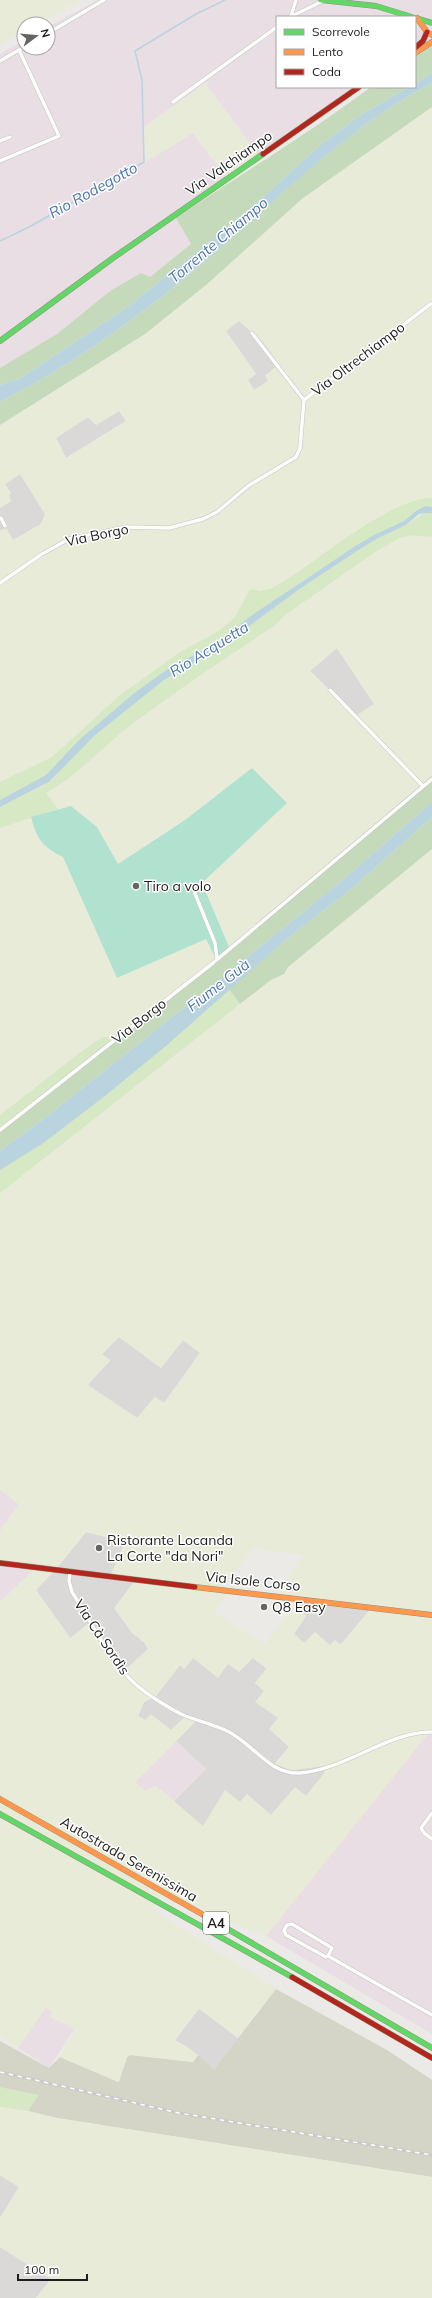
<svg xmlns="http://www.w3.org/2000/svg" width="432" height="2298" font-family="Mulish,sans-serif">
  <rect width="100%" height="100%" fill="#ebeae6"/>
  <!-- residential -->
  <path fill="#dad9d7" d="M239,321L263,342L280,365L268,381L254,390L248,380L256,374L226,331Z
    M119,411L126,421L66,458L56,438L88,417L96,425Z
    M20,474L45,514L41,524L13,540L6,528L0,531V508L11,501L9,495L11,493L5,484Z
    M337,648L374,704L356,716L310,671Z
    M119,1337L161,1368L183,1340L200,1353L164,1403L155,1397L137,1418L87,1385L110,1361L102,1354Z
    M86,1532L126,1542L136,1579L140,1640L144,1642L148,1649L122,1673L89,1623L71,1639L36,1590L56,1569Z
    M302,1598L373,1606L340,1645L330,1646L315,1632L304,1644L294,1634L306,1616L295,1606Z
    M193,1658L228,1664L253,1658L267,1669L255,1683L264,1691L279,1718L289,1747L275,1763L291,1770L323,1766L325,1773L306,1796L295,1788L271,1815L247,1794L240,1802L203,1827L174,1801L206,1769L176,1741L196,1721L185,1717L171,1730L155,1718L145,1720L138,1716L144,1702L156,1696L180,1665L184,1669Z
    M199,2008L238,2038L214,2069L189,2048L175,2040Z
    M0,2175L19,2187L0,2218Z
    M0,2247L51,2279L36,2298H0Z"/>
  <!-- industrial -->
  <path fill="#e9dee4" d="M97,0H432V42L415,53V17H277V87H358L258,155L205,83L162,152L193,133L229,181L176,218L191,244L150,277L110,291L57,334L0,368V54L24,40V48H48V27Z
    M0,1490L19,1504L0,1531Z
    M0,1563L36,1568L0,1602Z
    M430,1728L432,1729V2034L266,1936Z
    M176,1741L206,1769L174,1801L156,1786L145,1791L135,1782Z
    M46,2007L52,2013L50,2017L75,2028L49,2068L18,2048Z"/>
  <!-- construction -->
  <path fill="#d4d4c7" d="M276,1989L387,2050L432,2080V2177L57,2118L28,2111L36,2096L0,2089V2041L49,2068L60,2057L118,2082L127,2057L131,2055L193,2062L198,2055L214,2069Z"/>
  <!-- farmland -->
  <path fill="#e9ebd9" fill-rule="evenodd" d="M0,0H81L36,24H24V31L0,45Z
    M205,83L258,155L238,169L229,181L193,133L145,162L143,128Z
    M432,107V498L419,499L383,516L272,588L260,591L253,589L249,591L235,617L220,630L180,652L119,696L52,757L0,782V531L6,528L13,540L41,524L45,514L20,474L5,484L11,494L9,495L11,501L0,508V425L64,386L206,285L303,198ZM239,321L263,341L279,365L265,375L268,382L254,390L248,380L256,374L226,331ZM119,411L126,421L66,458L56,438L88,417L96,425Z
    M411,535L432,537V776L229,947L201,883L287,803L251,769L185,820L118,864L97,827L71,806L58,809L46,793L54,789L99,750L157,705L274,626L285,615L378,550L400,538ZM337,648L374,704L356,716L310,671Z
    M31,817L35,833L47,849L63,857L117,978L206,939L216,959L112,1044L103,1037L82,1051L0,1115V828Z
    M432,849V1729L266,1936L158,1896L153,1910L276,1989L238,2038L199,2009L175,2040L198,2055L193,2062L131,2055L127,2057L119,2082L60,2057L75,2029L50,2017L52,2013L46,2007L18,2048L0,2036V1602L36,1568L0,1563V1531L19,1504L0,1490V1193L271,980L284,974L288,967ZM119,1337L161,1368L183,1340L200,1353L164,1403L155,1397L137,1418L88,1385L110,1360L102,1354ZM86,1532L125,1542L110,1576L136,1579L114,1608L132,1633L144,1642L148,1649L122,1673L89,1623L70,1638L36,1590L56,1569ZM253,1548L303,1555L278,1595L373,1606L341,1645L335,1640L330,1645L315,1632L304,1643L294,1634L306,1616L295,1606L265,1644L214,1613L232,1589H223ZM193,1658L218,1678L228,1664L239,1672L253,1658L267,1668L255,1683L264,1691L255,1702L278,1718L269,1729L289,1747L275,1764L291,1770L323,1766L325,1772L306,1796L295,1787L271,1815L247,1794L240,1802L225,1790L203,1826L156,1786L145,1791L135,1782L196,1721L185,1717L171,1730L151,1714L145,1720L138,1716L144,1702L156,1696L180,1665L184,1669Z
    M0,2107L57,2118L432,2177V2298H36L51,2279L0,2247V2218L19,2187L0,2175Z"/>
  <!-- grass -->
  <path fill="#d6e8c4" d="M432,498V507L426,506L417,510L404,521L376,534L298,584L216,643L166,670L133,694L79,740L46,775L0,800V782L52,757L119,696L180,652L220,630L235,617L249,591L253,589L260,591L272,588C313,566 388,498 432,498Z
    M427,511L432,512V537L411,535L400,538L378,550L285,615L274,626C224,659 174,692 127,728C101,749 75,777 46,793L58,809L0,828V807L43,786L54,778L75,753L94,736L164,680L222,646L301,588L360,549L378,538L406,525Z
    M229,989L240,1004L0,1193V1170C83,1118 156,1055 229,989Z
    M103,1037H108L112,1044L0,1131V1115L82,1051Z
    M0,2087L39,2095L28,2111L0,2107Z"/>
  <!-- forest -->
  <path fill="#c4dabb" d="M432,42V73L415,84V55Z
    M432,83V107L303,198L206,285L145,334L0,425V402C76,363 146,312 211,256C281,195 348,127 432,83Z
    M371,87H409L362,114L319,146L249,210L129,306L21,378L0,385V368L57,334L110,291L141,273L150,277L191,244L176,218C241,174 308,134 371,87Z
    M432,776V802L345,878L223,977L41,1121L0,1151V1131L216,959Z
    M432,817V849L288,967L284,974L271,980L240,1004L229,989L289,937L350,890Z"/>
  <!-- pitch -->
  <path fill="#b1e2d0" d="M252,768L287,803L202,883L229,947L216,959L206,939L117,978L63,857C43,847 37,840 31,817L71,806L97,827L118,864L185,820Z"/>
  <!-- water -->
  <path fill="#b9d4de" d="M432,73V83C348,127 282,195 211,256C146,312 76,363 0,402V385L21,378L129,306L249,210L319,146L362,114L409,87H415V84Z
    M426,506L432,507V512L419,514L406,525L378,538L360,549L301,588L222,646L164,680L94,736L49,782L0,807V800L46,775L79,740L133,694L166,670L216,643L255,613L357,545L376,534L404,521L417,510Z
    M432,802V817L350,890L289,937L167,1045L105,1096L42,1144L0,1170V1151L41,1121L223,977L345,878Z"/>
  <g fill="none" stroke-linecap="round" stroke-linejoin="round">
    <!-- stream -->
    <path stroke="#b9d4de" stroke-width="1.5" d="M0,241L31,226L144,162L142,80L135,51L196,14L225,0
      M424,512H432"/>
    <!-- street casing -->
    <g stroke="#c4c4c2" stroke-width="4.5">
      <path id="street" d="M291,16L296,0
        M290,17L323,1
        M48,33L104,0
        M0,61L24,47
        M173,102L277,27
        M0,141L10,137
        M0,161L59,136L19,50
        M252,333L304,400
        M1,518L5,526
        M0,583L42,554L69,539L126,527L169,528L203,519L217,512L248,486L296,457L300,448L304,400L432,303
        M330,690L423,786
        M192,886L215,943L217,958
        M0,1130L213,963L432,779
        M70,1572L69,1581L72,1592C90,1620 108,1657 131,1680C145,1694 164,1705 181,1714C196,1721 214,1724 229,1732C254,1745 270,1775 300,1773C345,1770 389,1731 432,1732
        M432,1813L421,1828L424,1833L432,1839
        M328,1956L332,1948L292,1924L287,1925L284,1930L286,1935L326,1957L328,1956L432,2015"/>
    </g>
    <!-- fast casing -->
    <g stroke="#91947e" stroke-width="6">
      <path id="fast" d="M321,0L376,6L412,17
        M416,18L432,23
        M0,341L113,258L263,154
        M0,1814L292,1977
        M207,1917L432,2048"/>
    </g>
    <!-- slow casing -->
    <g stroke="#91947e" stroke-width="6">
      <path id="slow" d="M417,18L427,32L432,35
        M415,53L432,42
        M195,1587L432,1615
        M0,1799L207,1917"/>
    </g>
    <!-- jam casing -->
    <g stroke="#91947e" stroke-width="6">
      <path id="jam" d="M415,48L423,41L427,32
        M263,154L359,87
        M0,1563L195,1587
        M292,1977L432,2058"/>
    </g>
    <!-- street -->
    <use href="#street" stroke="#fcfcfb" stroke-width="3.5"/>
    <!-- fast -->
    <use href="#fast" stroke="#63d668" stroke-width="5"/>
    <!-- slow -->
    <use href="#slow" stroke="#ff974d" stroke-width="5"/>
    <!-- jam -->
    <use href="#jam" stroke="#b3261e" stroke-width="5"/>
    <!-- rail casing -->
    <g stroke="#cacac9" stroke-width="3">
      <path id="rail" d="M0,2072L179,2113L432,2155"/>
    </g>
    <!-- rail -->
    <use href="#rail" stroke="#fff" stroke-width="1.5" stroke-dasharray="4.5" stroke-linecap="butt"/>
  </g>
  <!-- markers -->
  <g fill="#656563" stroke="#fff" stroke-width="1.5">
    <circle cx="136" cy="886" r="4"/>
    <circle cx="99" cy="1548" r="4"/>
    <circle cx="264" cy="1607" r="4"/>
  </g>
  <g text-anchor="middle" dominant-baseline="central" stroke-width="3" stroke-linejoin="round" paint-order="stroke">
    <!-- shield labels -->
    <rect fill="#fff" stroke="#616161" stroke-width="1" x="203" y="1912" width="26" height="22" rx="3"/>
    <g font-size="13" font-weight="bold" fill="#1d1d1d">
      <text x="216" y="1923">A4</text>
    </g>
    <!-- street labels -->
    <g font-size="14" fill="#1d1d1d" stroke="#fff">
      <text transform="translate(229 163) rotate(-35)">Via Valchiampo</text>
      <text transform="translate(358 359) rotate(-37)">Via Oltrechiampo</text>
      <text transform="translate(97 535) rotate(-12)">Via Borgo</text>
      <text transform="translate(139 1021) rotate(-38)">Via Borgo</text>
      <text transform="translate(253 1581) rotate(6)">Via Isole Corso</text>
      <text transform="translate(102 1637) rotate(56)">Via Cà Sordìs</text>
      <text transform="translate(129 1859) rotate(30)">Autostrada Serenissima</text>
    </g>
    <!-- poi labels -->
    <g font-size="14" fill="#1d1d1d" stroke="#fff" text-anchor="start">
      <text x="144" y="886">Tiro a volo</text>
      <text x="107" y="1540">Ristorante Locanda<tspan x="107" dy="16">La Corte "da Nori"</tspan></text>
      <text x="272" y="1607">Q8 Easy</text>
    </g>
    <!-- water labels -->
    <g font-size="15" font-style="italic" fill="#4c76a9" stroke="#fff">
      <text transform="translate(93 190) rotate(-29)">Rio Rodegotto</text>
      <text transform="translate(218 240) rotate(-40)">Torrente Chiampo</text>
      <text transform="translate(209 649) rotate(-32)">Rio Acquetta</text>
      <text transform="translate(218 985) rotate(-38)">Fiume Guà</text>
    </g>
  </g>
  <!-- legend -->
  <rect x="276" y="16" width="140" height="72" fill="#ffffff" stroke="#a5a5a5"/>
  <rect x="284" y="29" width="20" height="6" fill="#63d668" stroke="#a5a5a5"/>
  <text x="312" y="36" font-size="12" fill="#1d1d1d">Scorrevole</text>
  <rect x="284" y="49" width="20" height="6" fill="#ff974d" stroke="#a5a5a5"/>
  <text x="312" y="56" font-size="12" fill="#1d1d1d">Lento</text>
  <rect x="284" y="69" width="20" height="6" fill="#b3261e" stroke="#a5a5a5"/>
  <text x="312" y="76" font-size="12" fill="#1d1d1d">Coda</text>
  <!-- north arrow -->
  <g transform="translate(36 36) rotate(74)"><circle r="19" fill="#ffffff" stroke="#a5a5a5"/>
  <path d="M0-3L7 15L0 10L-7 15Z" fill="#656563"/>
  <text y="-6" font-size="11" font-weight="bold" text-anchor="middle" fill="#1d1d1d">N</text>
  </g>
  <!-- scale -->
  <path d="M18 2274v6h69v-6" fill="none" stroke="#1d1d1d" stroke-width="2"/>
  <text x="24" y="2274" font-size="12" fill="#1d1d1d" stroke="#ffffff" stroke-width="3" paint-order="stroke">100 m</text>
</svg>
